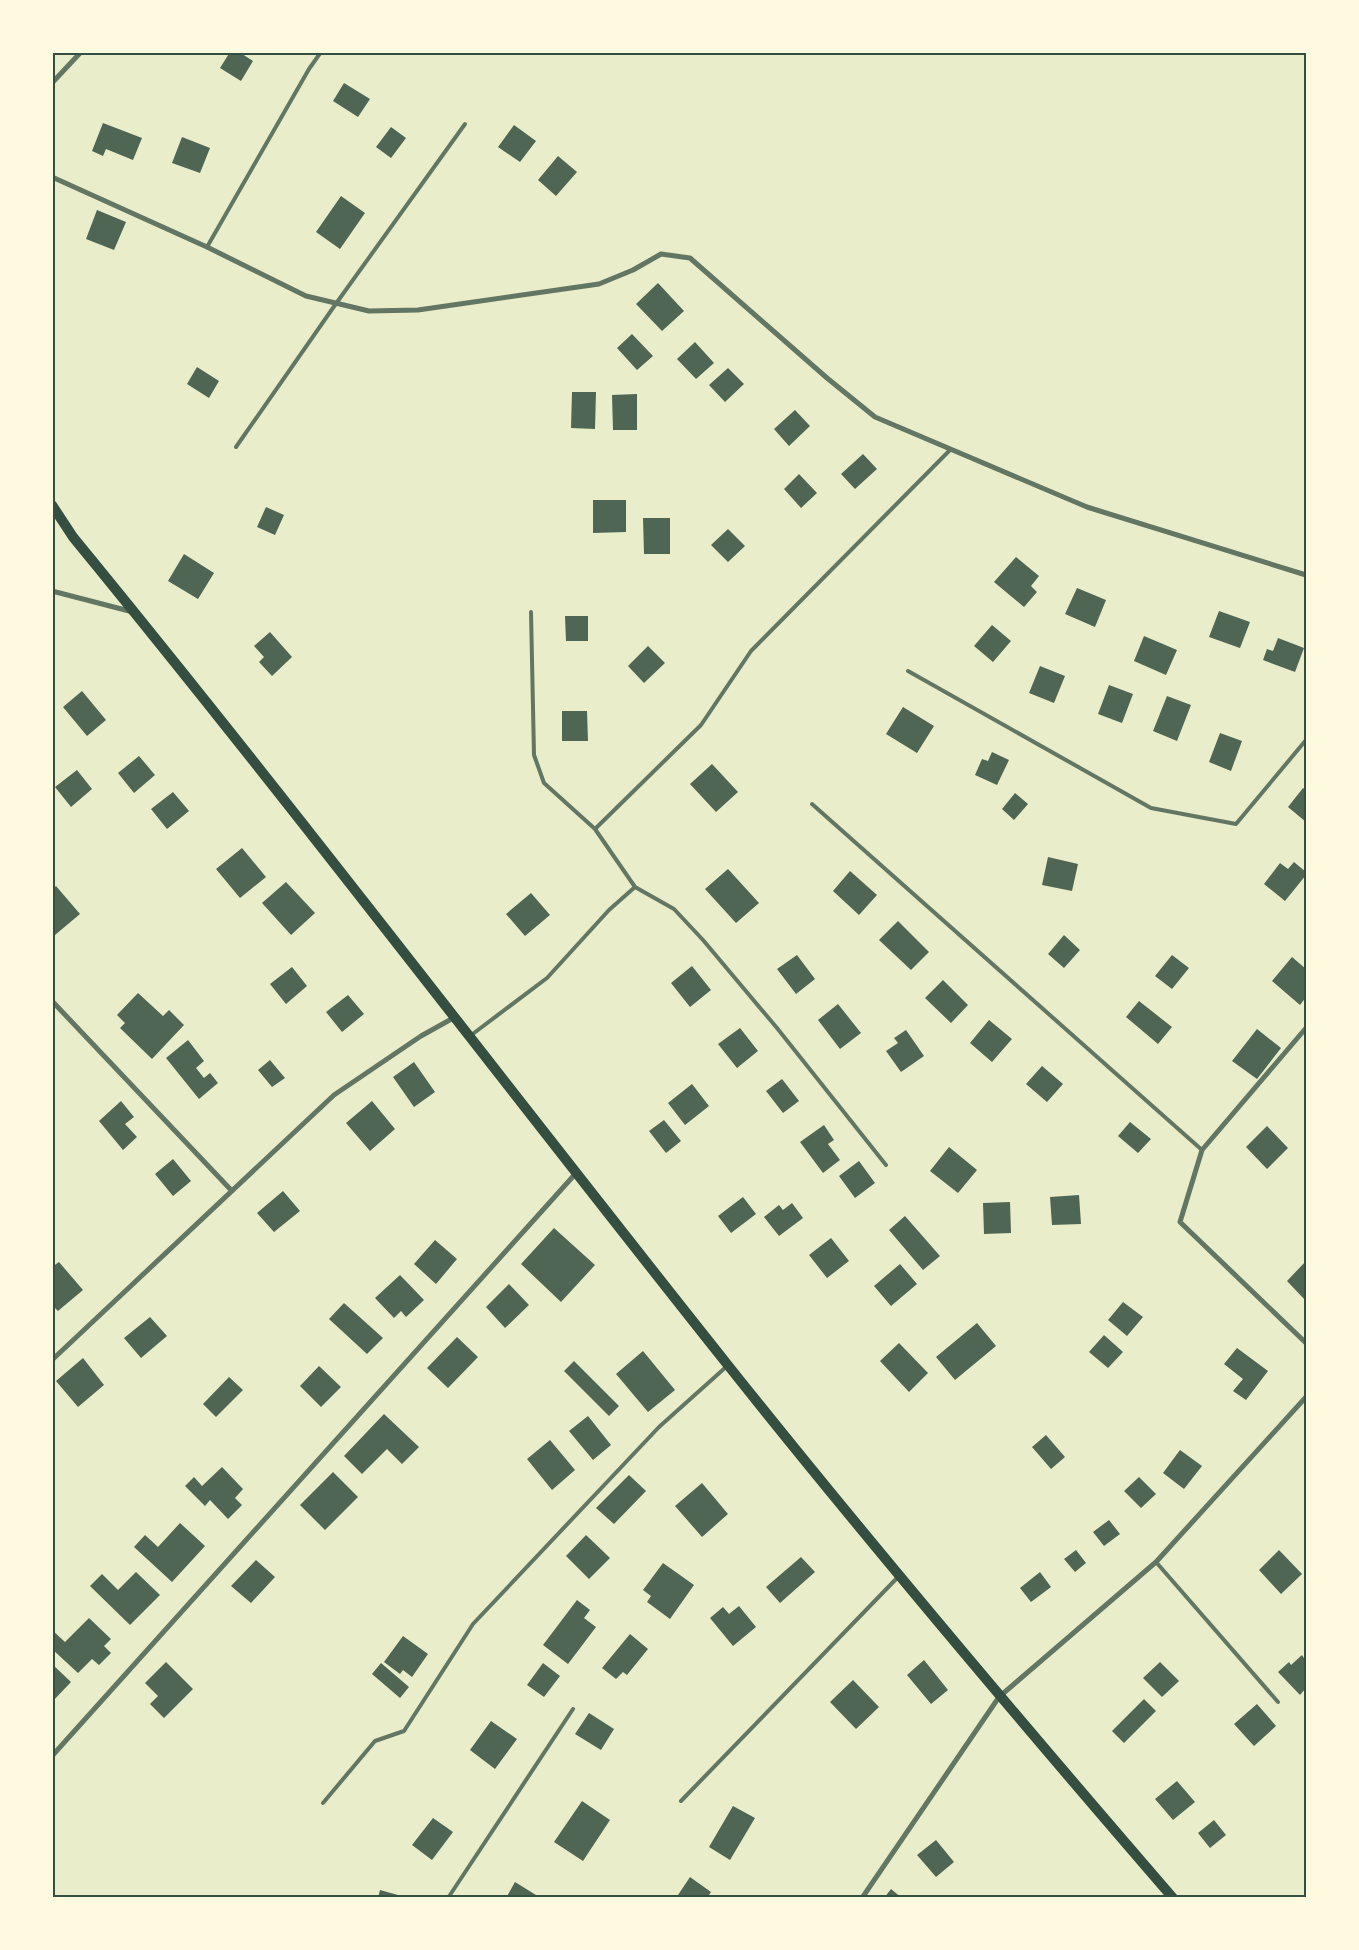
<svg xmlns="http://www.w3.org/2000/svg" width="1359" height="1950" font-family="Inter,sans-serif">
  <rect width="100%" height="100%" fill="#e9edc9"/>
  <!-- building -->
  <path fill="#4f6655" d="M230,52H239L253,61L241,81L220,68Z
    M344,83L370,99L358,117L333,101Z
    M103,123L142,138L133,160L106,149L103,156L92,151Z
    M514,125L536,141L520,162L498,147Z
    M391,127L406,138L391,158L376,147Z
    M182,137L210,148L200,173L172,163Z
    M558,156L577,172L556,196L538,180Z
    M341,196L365,213L340,249L316,232Z
    M97,210L126,222L114,250L86,239Z
    M658,283L684,311L662,331L636,304Z
    M632,334L653,356L637,370L617,348Z
    M695,342L714,363L696,379L677,359Z
    M197,367L219,381L209,398L187,384Z
    M728,368L744,384L725,402L709,385Z
    M572,392H596L595,429L571,428Z
    M637,394V430H613L612,395Z
    M795,410L810,426L789,446L774,429Z
    M863,454L877,469L855,489L841,474Z
    M799,474L817,493L801,508L784,489Z
    M593,500H626V532L593,533Z
    M266,507L284,515L275,535L257,527Z
    M643,518H670V554H644Z
    M728,529L745,546L728,562L711,545Z
    M184,554L214,573L198,599L168,581Z
    M1016,557L1039,576L1031,586L1037,592L1024,607L994,582Z
    M1077,588L1106,600L1095,627L1065,614Z
    M1219,611L1250,622L1240,648L1209,637Z
    M565,616H588V641H566Z
    M992,625L1011,641L993,662L974,646Z
    M270,632L292,657L272,676L259,662L264,657L254,646Z
    M1144,636L1177,650L1166,675L1134,661Z
    M1278,638L1304,648L1295,672L1263,660L1267,649L1273,651Z
    M648,646L665,663L644,683L628,666Z
    M1040,666L1065,676L1054,703L1029,693Z
    M1109,685L1133,694L1122,723L1098,714Z
    M82,691L106,720L87,736L63,707Z
    M1167,696L1191,705L1177,741L1153,731Z
    M903,707L934,726L917,753L886,734Z
    M562,711H587L588,741H562Z
    M1220,733L1242,741L1231,771L1209,762Z
    M992,752L1009,760L997,785L975,775L982,759L988,761Z
    M139,756L155,775L134,793L118,773Z
    M712,764L738,792L716,812L690,784Z
    M77,770L92,789L71,807L55,787Z
    M1303,788L1306,790V822L1288,807Z
    M173,792L189,811L167,829L151,809Z
    M1015,793L1028,804L1014,820L1002,809Z
    M242,848L266,877L240,898L216,869Z
    M1048,857L1078,864L1072,891L1042,885Z
    M1294,862L1306,872V875L1285,901L1264,884L1280,863L1288,869Z
    M728,869L759,903L736,923L705,889Z
    M850,871L877,895L859,915L833,891Z
    M286,882L315,913L291,935L262,903Z
    M56,886L80,914L55,935L52,932V890Z
    M531,893L550,915L525,936L506,914Z
    M898,921L929,952L911,970L879,940Z
    M1064,935L1080,950L1064,968L1048,954Z
    M797,955L815,979L796,994L777,969Z
    M1172,955L1189,968L1172,989L1155,976Z
    M1292,957L1306,969V997L1300,1005L1272,981Z
    M692,966L711,990L690,1007L671,983Z
    M292,967L307,986L286,1004L270,984Z
    M943,980L968,1005L951,1023L925,998Z
    M138,993L163,1016L169,1010L184,1025L152,1059L120,1028L125,1023L117,1015Z
    M348,995L364,1014L342,1032L326,1012Z
    M1139,1001L1172,1027L1158,1044L1126,1017Z
    M838,1004L861,1033L840,1049L818,1020Z
    M989,1020L1012,1039L992,1062L970,1043Z
    M740,1028L758,1051L737,1068L718,1044Z
    M1257,1029L1281,1048L1257,1079L1232,1061Z
    M906,1030L924,1056L901,1072L886,1051L898,1043L894,1038Z
    M188,1040L204,1061L196,1068L204,1078L210,1073L218,1083L199,1099L166,1058Z
    M270,1060L285,1078L272,1087L258,1070Z
    M414,1062L435,1092L414,1107L393,1077Z
    M1042,1066L1063,1084L1047,1102L1026,1084Z
    M782,1079L799,1101L783,1113L766,1091Z
    M692,1084L709,1106L685,1125L668,1103Z
    M121,1101L134,1117L125,1124L137,1137L123,1150L99,1121Z
    M372,1101L395,1129L370,1151L346,1123Z
    M664,1120L681,1141L666,1153L649,1131Z
    M1130,1122L1151,1139L1138,1153L1118,1136Z
    M824,1125L834,1140L828,1144L840,1160L823,1173L800,1142Z
    M1267,1126L1288,1148L1267,1169L1246,1147Z
    M949,1147L977,1170L958,1193L930,1171Z
    M173,1159L191,1181L173,1196L155,1174Z
    M859,1161L875,1183L855,1198L839,1176Z
    M283,1191L300,1211L274,1232L257,1213Z
    M1079,1195L1081,1224L1052,1225L1050,1197Z
    M743,1197L756,1214L731,1233L718,1216Z
    M1010,1202L1011,1233L984,1234L983,1203Z
    M792,1203L803,1218L779,1236L764,1217L779,1205L783,1210Z
    M905,1216L940,1256L923,1270L889,1230Z
    M554,1228L595,1265L561,1302L521,1264Z
    M831,1238L849,1261L827,1278L809,1255Z
    M435,1240L457,1259L436,1284L414,1264Z
    M1306,1261V1301L1287,1281Z
    M59,1262L83,1290L58,1311L52,1305V1267Z
    M900,1264L917,1284L891,1306L874,1286Z
    M400,1275L424,1300L406,1317L401,1311L394,1318L375,1298Z
    M509,1284L529,1305L505,1328L486,1307Z
    M1123,1302L1143,1317L1127,1336L1108,1320Z
    M344,1303L383,1338L367,1354L329,1319Z
    M150,1317L167,1336L141,1358L124,1338Z
    M977,1323L996,1346L955,1380L936,1357Z
    M1104,1335L1123,1352L1108,1368L1089,1352Z
    M457,1337L478,1357L448,1388L427,1368Z
    M899,1343L928,1373L909,1392L880,1361Z
    M1237,1348L1268,1371L1246,1400L1233,1391L1243,1379L1224,1364Z
    M643,1351L675,1390L648,1412L616,1374Z
    M83,1358L104,1385L78,1407L56,1381Z
    M574,1361L619,1406L609,1416L564,1371Z
    M319,1366L341,1387L321,1407L300,1386Z
    M229,1377L243,1390L216,1417L203,1404Z
    M384,1414L419,1447L402,1464L387,1449L362,1474L344,1456Z
    M588,1416L611,1445L593,1460L569,1431Z
    M1046,1435L1065,1457L1051,1469L1032,1447Z
    M550,1440L575,1470L552,1490L527,1459Z
    M1180,1450L1202,1466L1184,1489L1163,1473Z
    M222,1467L243,1489L235,1498L242,1505L228,1519L210,1500L205,1506L185,1486L194,1477L202,1486Z
    M333,1472L358,1497L325,1530L300,1505Z
    M629,1475L646,1491L614,1524L596,1508Z
    M1139,1477L1156,1494L1141,1508L1124,1491Z
    M702,1483L728,1514L702,1537L675,1506Z
    M1109,1520L1120,1534L1104,1546L1093,1532Z
    M180,1523L205,1546L172,1582L134,1547L145,1535L158,1547Z
    M586,1535L610,1558L589,1579L566,1556Z
    M1076,1550L1086,1563L1075,1572L1064,1559Z
    M1279,1550L1302,1574L1281,1594L1259,1570Z
    M801,1557L815,1572L780,1603L766,1587Z
    M256,1560L275,1577L251,1603L231,1586Z
    M663,1563L694,1585L670,1619L647,1602L651,1596L643,1590Z
    M136,1572L160,1595L130,1625L90,1586L102,1574L118,1590Z
    M1040,1572L1051,1587L1031,1602L1020,1588Z
    M577,1600L590,1610L584,1618L596,1627L568,1664L543,1645Z
    M739,1606L756,1627L733,1646L710,1618L723,1607L729,1614Z
    M89,1618L111,1639L104,1646L111,1653L99,1665L92,1659L78,1673L52,1649V1630L65,1642Z
    M630,1634L648,1649L627,1675L623,1672L616,1679L602,1668Z
    M403,1636L428,1654L412,1677L403,1670L400,1674L384,1662Z
    M1302,1655L1306,1661V1688L1300,1695L1278,1672L1289,1662L1291,1665Z
    M924,1660L948,1690L931,1704L907,1675Z
    M166,1662L193,1689L164,1718L150,1704L158,1696L145,1683Z
    M1160,1662L1179,1681L1162,1697L1143,1678Z
    M381,1663L409,1687L400,1698L372,1674Z
    M543,1663L560,1676L544,1697L527,1685Z
    M52,1664L71,1682L52,1702Z
    M853,1680L879,1707L856,1729L830,1702Z
    M1144,1699L1156,1711L1124,1743L1112,1731Z
    M1257,1704L1276,1726L1254,1746L1234,1724Z
    M589,1713L614,1729L601,1750L575,1734Z
    M491,1721L517,1739L495,1769L470,1750Z
    M1177,1781L1195,1802L1173,1820L1155,1799Z
    M582,1801L610,1820L583,1861L554,1842Z
    M733,1806L755,1818L730,1860L709,1847Z
    M433,1818L453,1832L432,1860L412,1845Z
    M1214,1820L1226,1835L1210,1848L1198,1833Z
    M936,1840L954,1862L936,1877L917,1855Z
    M690,1877L711,1892L707,1898H676Z
    M515,1882L536,1895L535,1898H506Z
    M891,1889L902,1898H884Z
    M380,1890L405,1897V1898H378Z"/>
  <g fill="none" stroke-linecap="round" stroke-linejoin="round">
    <!-- service -->
    <path stroke="#617663" stroke-width="4" d="M207,247L309,69L321,52
      M236,447L335,305L465,124
      M531,612L534,755L544,783L595,829L635,887
      M908,671L1151,808L1236,824L1306,740
      M812,804L1202,1150
      M595,829L701,725L751,651L950,450
      M470,1036L547,978L609,910L635,887L674,909L703,940L777,1028L886,1165
      M1156,1562L1278,1702
      M681,1801L898,1577
      M323,1803L375,1741L404,1731L473,1624L659,1427L726,1367
      M448,1898L573,1709"/>
    <!-- minor -->
    <path stroke="#617663" stroke-width="5" d="M52,83L81,52
      M52,177L207,247L306,296L369,311L418,310L599,284L633,270L661,254L690,258L827,378L875,417L1087,507L1306,575
      M52,591L133,612
      M52,1001L232,1191
      M1306,1028L1202,1150L1180,1222L1306,1343
      M52,1360L334,1095L421,1036L455,1017
      M52,1756L577,1172
      M862,1898L999,1697L1156,1562L1306,1397"/>
    <!-- secondary -->
    <path stroke="#344e41" stroke-width="10" d="M52,505L73,537C296,809 508,1089 727,1364C872,1546 1021,1722 1173,1898"/>
  </g>
  <!-- border -->
  <rect width="1359" height="1950" fill="none" stroke="#fefae0" stroke-width="108"/>
  <rect x="54" y="54" width="1251" height="1842" fill="none" stroke="#344e41" stroke-width="2"/>
</svg>
